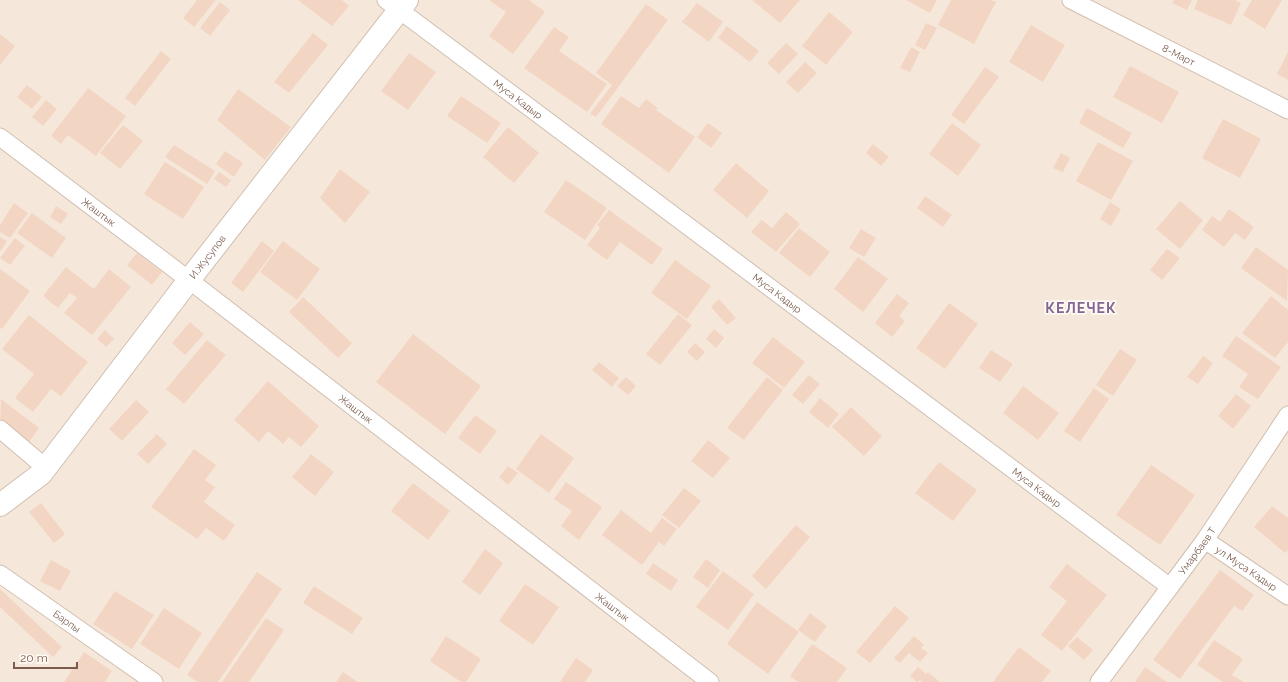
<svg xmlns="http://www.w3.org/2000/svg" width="1288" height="682" font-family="Raleway,sans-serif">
  <rect width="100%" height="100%" fill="#fdf6ec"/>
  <!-- residential -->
  <path fill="#f5e8da" d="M0,0H1288V682H0Z"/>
  <!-- building -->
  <path fill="#f3d5c3" d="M197,0H216L194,27L183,18Z
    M298,0H342L349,6L332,26Z
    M489,0H529L545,12L513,54L489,36L506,12Z
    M752,0H800L780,23Z
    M906,0H937L930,13Z
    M951,0H991L996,2L974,44L938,25Z
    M1174,0H1192L1187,10L1172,3Z
    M1198,0H1235L1241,3L1231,25L1194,9Z
    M1252,0H1282L1265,29L1243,15Z
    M220,2L230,10L210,36L200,28Z
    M697,3L723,22L709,42L682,22Z
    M646,4L668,20L596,117L590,114L612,85L596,73Z
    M829,12L853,32L826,65L802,46Z
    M926,23L937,28L925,50L915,45Z
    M1031,25L1065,45L1043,82L1009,62Z
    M727,26L759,51L750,62L718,38Z
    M554,27L569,37L559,51L607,84L587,112L524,68Z
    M313,33L328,45L289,93L274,82Z
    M0,34L15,46L0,65Z
    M786,43L798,54L779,74L767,63Z
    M911,47L920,52L910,72L900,68Z
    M161,51L171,59L135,106L125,98Z
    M1288,52V80L1277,74Z
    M409,53L436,72L408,110L381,91Z
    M805,62L817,73L798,93L786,82Z
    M1130,66L1179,92L1162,123L1113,97Z
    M985,67L999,77L964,124L951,115Z
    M27,85L42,97L32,109L17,97Z
    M88,88L126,116L96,156L68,135L61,144L51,136Z
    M238,89L291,127L265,160L217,120Z
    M461,96L501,123L487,143L447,116Z
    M621,96L639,108L646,99L658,108L656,110L695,137L669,173L601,124Z
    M46,100L57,109L43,126L32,117Z
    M1087,108L1132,133L1123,148L1079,123Z
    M1223,119L1261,139L1240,178L1202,158Z
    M708,123L722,133L711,148L697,137Z
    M952,123L981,145L958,176L929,154Z
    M123,125L143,141L120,169L100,153Z
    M508,127L539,153L514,183L483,157Z
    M1098,142L1133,161L1111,200L1076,181Z
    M873,144L889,157L881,166L866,153Z
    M174,145L215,171L207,184L165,157Z
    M225,151L243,163L234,177L216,164Z
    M1061,153L1070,158L1063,172L1053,168Z
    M165,162L204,187L183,219L144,194Z
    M736,163L769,191L747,218L713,190Z
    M340,169L370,192L345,223L320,198Z
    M219,172L231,180L226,187L214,179Z
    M566,180L607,208L585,240L544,212Z
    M925,196L952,215L943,227L917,208Z
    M1180,201L1203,220L1180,249L1156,229Z
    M1110,202L1121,209L1111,226L1100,219Z
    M14,203L28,213L10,238L0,232V225Z
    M56,206L68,214L61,224L50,217Z
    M1229,209L1254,227L1245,240L1220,222Z
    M609,210L663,249L652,265L620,242L607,260L587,245L600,228L597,225Z
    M786,212L800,224L776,252L751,232L762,220L772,228Z
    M32,213L66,238L52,258L17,233Z
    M1212,216L1235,233L1224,247L1202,230Z
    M799,228L830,252L810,277L779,253Z
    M861,229L876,238L864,257L849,248Z
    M0,237L7,241L0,252Z
    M15,238L25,246L10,265L0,258Z
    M262,241L274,251L243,292L231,283Z
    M283,241L320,269L297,300L260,272Z
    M1256,247L1288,270L1287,301L1241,268Z
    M1167,249L1180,258L1162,280L1150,270Z
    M137,253L162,272L152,285L127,265Z
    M858,257L888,279L863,312L834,289Z
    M675,260L711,286L687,319L651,293Z
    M66,267L94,289L109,269L131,287L92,335L64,313L77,298L70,293L58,308L43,296Z
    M0,269L30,291L2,329L0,328Z
    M897,294L909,303L899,316L905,321L892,337L875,323Z
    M1271,296L1288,310V342L1275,358L1242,333Z
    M303,297L352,343L338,358L289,312Z
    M719,299L736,318L727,325L711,307Z
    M949,303L978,324L945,369L916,348Z
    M678,314L692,325L660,365L646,354Z
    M29,315L88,362L61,396L51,389L33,412L15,398L34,374L2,349Z
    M190,322L204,334L185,355L172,343Z
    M714,329L724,338L716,348L706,339Z
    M105,330L114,339L106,347L97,339Z
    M413,334L481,386L445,434L376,382Z
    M1236,336L1281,367L1258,399L1239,387L1248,374L1222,356Z
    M773,337L805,362L784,388L752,363Z
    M207,340L226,355L184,404L166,389Z
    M695,343L705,352L697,361L687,352Z
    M1120,349L1137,360L1113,396L1096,385Z
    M991,350L1013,364L1000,382L979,368Z
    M1203,356L1213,363L1198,384L1187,377Z
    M599,362L619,378L612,387L592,370Z
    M809,375L820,384L803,404L792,395Z
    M626,377L636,386L628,395L617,386Z
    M767,377L783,390L744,440L727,428Z
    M268,381L319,426L301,447L289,437L283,444L268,431L259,442L234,420Z
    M1023,386L1059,413L1038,440L1003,413Z
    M1094,388L1109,399L1080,442L1064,431Z
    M1236,394L1251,406L1233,429L1218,416Z
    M820,398L839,414L828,428L809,412Z
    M1,399L39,428L27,445L0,425Z
    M136,400L149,412L122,441L109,429Z
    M851,407L882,436L864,456L832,427Z
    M475,415L497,431L480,454L458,438Z
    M157,434L167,444L148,464L137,454Z
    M541,434L574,458L549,493L516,469Z
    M708,440L730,458L713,478L691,461Z
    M194,449L216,465L205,480L215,487L204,502L235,525L224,541L206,528L197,539L151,507Z
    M311,454L334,472L315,496L292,477Z
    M939,462L977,490L953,521L915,493Z
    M1151,465L1195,495L1160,545L1116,515Z
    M508,466L518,473L508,485L499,477Z
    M566,482L602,507L579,540L561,526L572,511L554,499Z
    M413,483L450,511L428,540L391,511Z
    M684,488L701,501L679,528L662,515Z
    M41,503L65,534L54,543L29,512Z
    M1272,506L1288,518V550L1285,553L1254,527Z
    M621,510L651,533L662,518L677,529L664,546L659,542L642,565L602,535Z
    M796,525L810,537L766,589L752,576Z
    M485,549L503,563L480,595L462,582Z
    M706,559L720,570L708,588L693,577Z
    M51,560L71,571L60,591L40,581Z
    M653,563L678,580L671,591L646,574Z
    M1067,564L1107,595L1062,651L1041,635L1067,601L1049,587Z
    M1220,570L1254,595L1242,611L1234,606L1180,679L1153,660Z
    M723,571L754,594L728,630L696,607Z
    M257,572L282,589L218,682H197L187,675Z
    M525,584L559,607L533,645L499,621Z
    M314,586L363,618L352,634L303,603Z
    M0,589L62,647L53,657L0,607Z
    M115,591L154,615L132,649L93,624Z
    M757,602L799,632L768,674L727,644Z
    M895,606L909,618L870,663L856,652Z
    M164,608L202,633L179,669L140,644Z
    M810,613L827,626L815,642L798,630Z
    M266,618L284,630L249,682H222Z
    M446,636L481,659L466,682H461L430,661Z
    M914,636L924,645L921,648L928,653L920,662L909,653L900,663L894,658Z
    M1077,637L1093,650L1084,660L1068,646Z
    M1214,640L1243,659L1232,675L1244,682H1223L1197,665Z
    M812,644L847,668L837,682H798L790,676Z
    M1019,647L1051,671L1042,682H993Z
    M84,652L112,671L105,682H64Z
    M576,658L593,670L585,682H560Z
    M918,667L926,674L928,672L940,682H922L920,680L917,682L910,676Z
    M1145,667L1167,682H1135Z
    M343,672L358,682H336Z"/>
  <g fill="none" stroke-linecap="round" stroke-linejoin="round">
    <!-- minor casing -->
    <g stroke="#d1beb0" stroke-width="19">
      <g id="minor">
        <path id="s1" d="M386,0L1170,587"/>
        <path id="s2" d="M1071,0L1288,110"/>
        <path id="s3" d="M0,137L189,280L710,682"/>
        <path d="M0,429L46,468"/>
        <path id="s4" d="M1205,540L1288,596"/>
        <path id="s5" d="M0,574L154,682"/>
        <path id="s6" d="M1099,682L1205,540L1288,415"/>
      </g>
    </g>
    <!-- tertiary casing -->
    <g stroke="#d1beb0" stroke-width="24">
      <g id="tertiary">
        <path id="s7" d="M0,505L41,474L189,280L407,0"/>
      </g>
    </g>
    <!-- minor -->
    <use href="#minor" stroke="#fff" stroke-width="17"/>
    <!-- tertiary -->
    <use href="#tertiary" stroke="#fff" stroke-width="22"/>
  </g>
  <g text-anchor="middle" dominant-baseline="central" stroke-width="3.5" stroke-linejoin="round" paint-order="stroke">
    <!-- street labels -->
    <g font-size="10" fill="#7a5c4d" stroke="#fffaf3">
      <text stroke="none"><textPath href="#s2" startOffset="121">8-Март</textPath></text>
      <text stroke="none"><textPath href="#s1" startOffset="165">Муса Кадыр</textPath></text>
      <text stroke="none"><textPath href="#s3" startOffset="124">Жаштык</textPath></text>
      <text stroke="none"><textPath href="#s7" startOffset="325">И.Жусупов</textPath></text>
      <text stroke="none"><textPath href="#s1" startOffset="489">Муса Кадыр</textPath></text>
      <text stroke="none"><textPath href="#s3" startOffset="448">Жаштык</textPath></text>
      <text stroke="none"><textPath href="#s1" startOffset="813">Муса Кадыр</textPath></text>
      <text stroke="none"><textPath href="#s6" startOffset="164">Умарбаев Т</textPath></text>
      <text stroke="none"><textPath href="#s4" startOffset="50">ул Муса Кадыр</textPath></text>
      <text stroke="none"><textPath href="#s3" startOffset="772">Жаштык</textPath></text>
      <text stroke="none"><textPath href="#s5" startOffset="82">Барпы</textPath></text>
    </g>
    <!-- district labels -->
    <g font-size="14" font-weight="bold" letter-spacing="1" fill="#846695" stroke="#fffaf3">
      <text x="1081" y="308">КЕЛЕЧЕК</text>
    </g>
  </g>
  <!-- scale -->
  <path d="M14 662v6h63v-6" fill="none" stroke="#7a5c4d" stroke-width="2"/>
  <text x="20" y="662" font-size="12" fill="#7a5c4d" stroke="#fffaf3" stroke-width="3" paint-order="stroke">20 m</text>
</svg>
